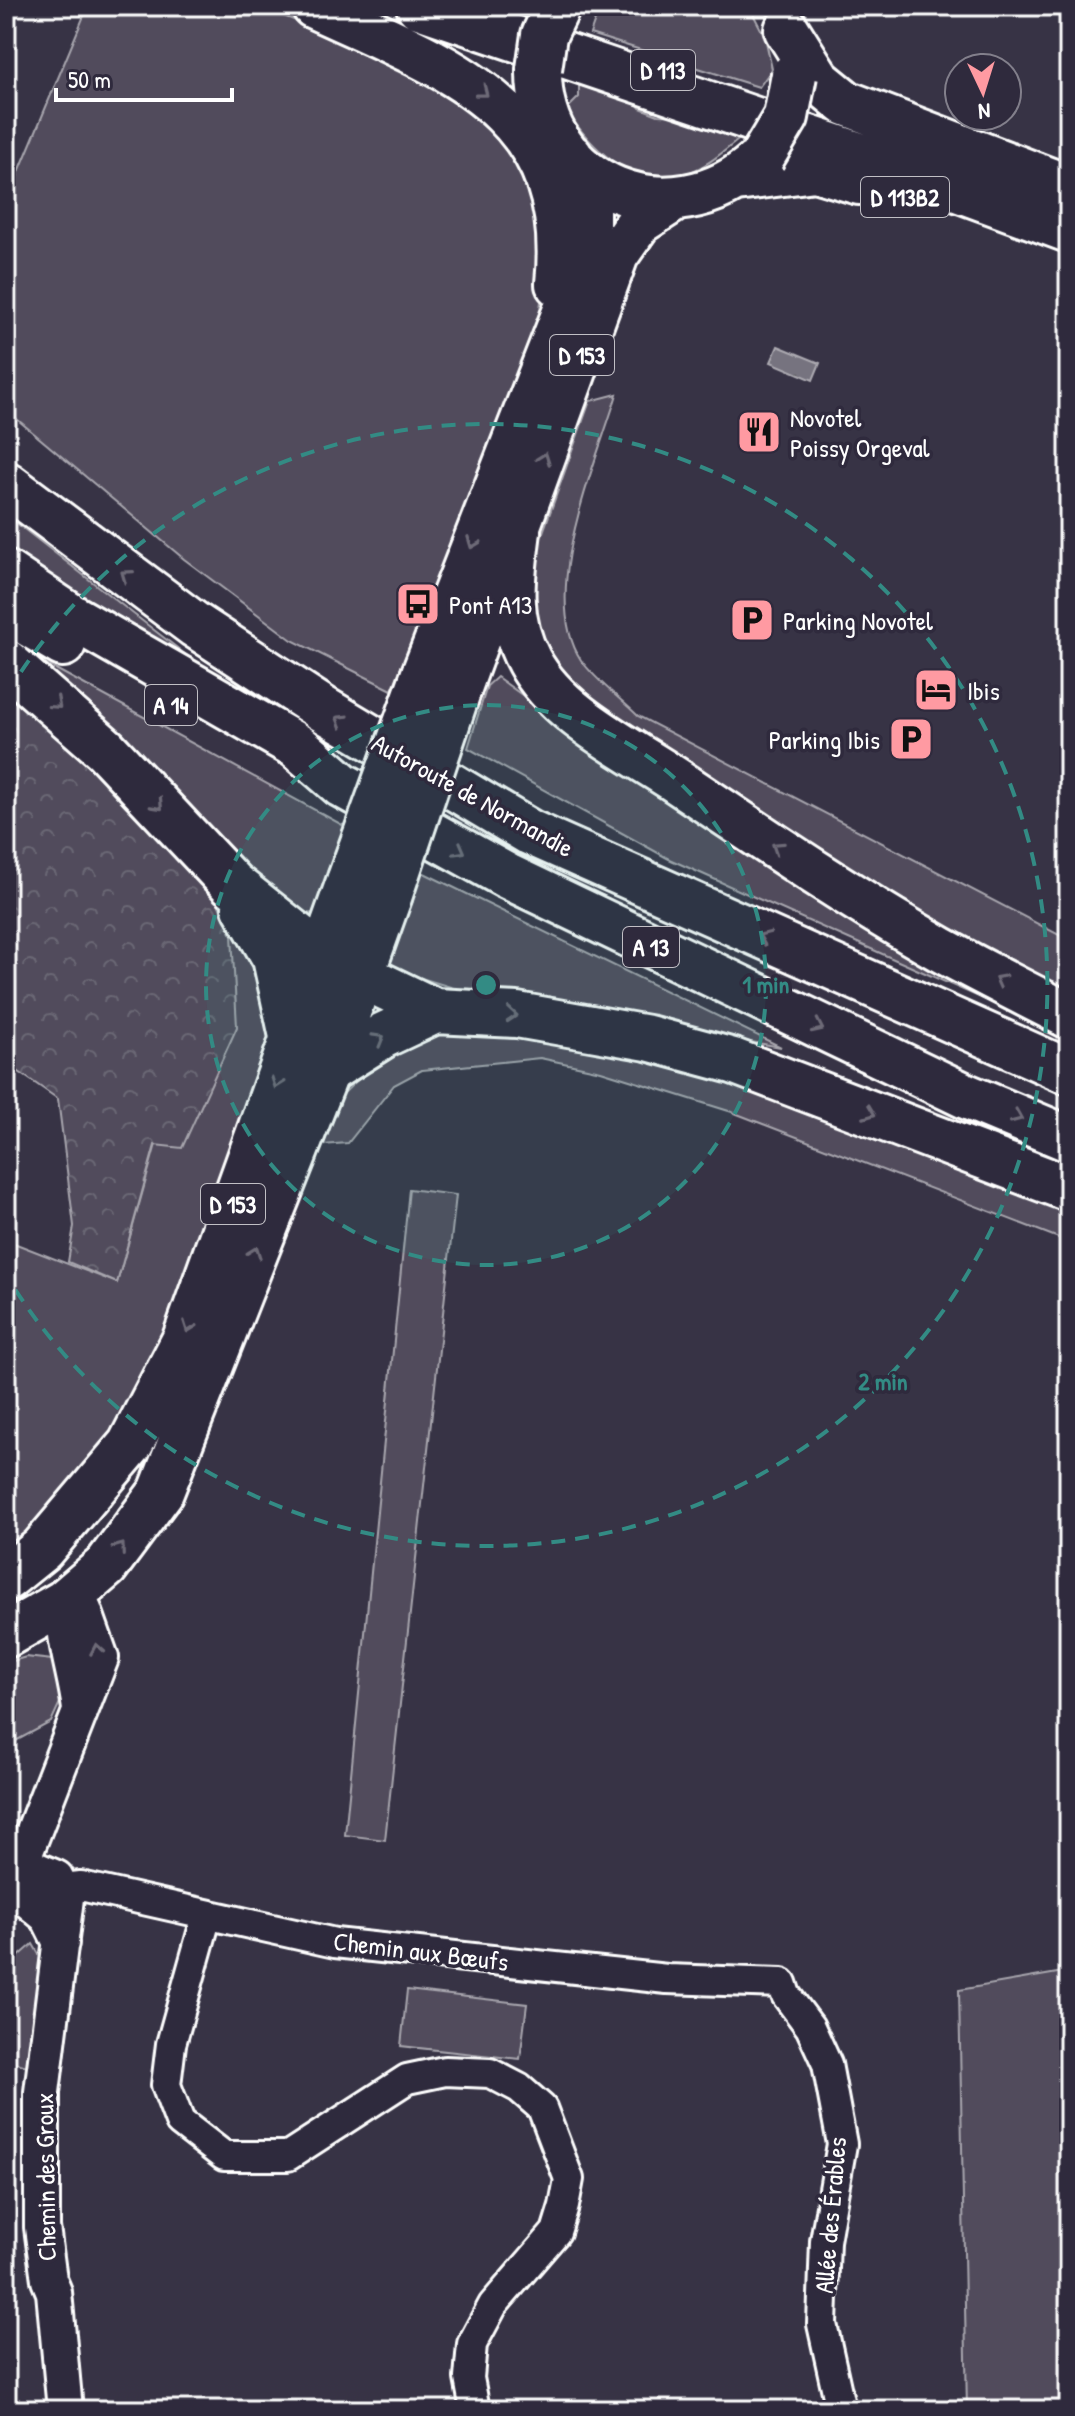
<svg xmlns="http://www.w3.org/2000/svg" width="1075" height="2416" font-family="'Patrick Hand',sans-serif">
  <defs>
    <pattern id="forest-crowns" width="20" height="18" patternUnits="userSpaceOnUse" patternTransform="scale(2)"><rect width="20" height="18" fill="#514c5c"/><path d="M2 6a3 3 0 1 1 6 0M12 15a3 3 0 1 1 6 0" fill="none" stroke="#6b6774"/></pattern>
    <pattern id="water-ripples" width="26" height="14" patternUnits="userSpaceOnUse" patternTransform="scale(2)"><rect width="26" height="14" fill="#76737f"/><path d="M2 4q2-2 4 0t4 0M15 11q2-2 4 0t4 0" fill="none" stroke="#5f5e63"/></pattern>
  </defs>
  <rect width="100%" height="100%" fill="#373345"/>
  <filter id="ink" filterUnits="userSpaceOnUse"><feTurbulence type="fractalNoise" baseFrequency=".0125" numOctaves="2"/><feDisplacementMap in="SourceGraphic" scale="16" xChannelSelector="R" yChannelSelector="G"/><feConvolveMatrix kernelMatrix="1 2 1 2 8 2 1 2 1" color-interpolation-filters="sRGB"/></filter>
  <g filter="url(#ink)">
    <!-- green -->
    <path fill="#514c5c" stroke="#a8a6ae" stroke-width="2" d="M88,6H259L440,79L498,126L529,182L545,270L538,325L392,690L292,640L184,559L6,410V203Z
      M600,6H749L765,37L772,69L759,87L590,34Z
      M579,71L626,87L640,108L658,115L685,116L742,137C724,151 706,168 684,174C632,189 592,149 566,110L579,97Z
      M617,394C596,464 538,593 581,660C595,680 620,698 638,716L1069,940V998L914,910L583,697L542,643L531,591L532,563L590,401Z
      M6,515L230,689L6,554Z
      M6,642L348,828L326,914L301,913L257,880L92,708Z
      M497,677L529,700L988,1001L669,859L468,748L487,686Z
      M420,871L781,1047L609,1018L509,1005L382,966Z
      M211,887L255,940L273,1027L160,1351L114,1445L39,1526L6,1551V1240L117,1283L156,1144Z
      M485,1022L745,1081L1069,1212V1242L732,1112L601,1071L540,1058L422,1070L394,1085L348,1143L323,1145L343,1094L381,1057L405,1040Z
      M409,1189L456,1195L385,1840L345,1835Z
      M26,1657L52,1660L63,1696L51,1722L8,1745L6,1752V1663Z
      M33,1944L41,1958L27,2066L6,2060V1974L17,1958Z
      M1069,1971V2410H967L959,1990Z
      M407,1990L527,2004L520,2059L401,2046Z"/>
    <!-- forest -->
    <path fill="url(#forest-crowns)" stroke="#a8a6ae" stroke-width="2" d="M6,694L42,712L211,887L232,935L237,1027L182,1148L155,1145L117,1283L68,1262L74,1226L58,1099L6,1063Z"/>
    <!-- water -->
    <path fill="url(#water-ripples)" stroke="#adabb2" stroke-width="2" d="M778,346L820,363L813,380L771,362Z"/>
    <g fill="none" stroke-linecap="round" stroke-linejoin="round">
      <!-- minor casing -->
      <g stroke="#fff" stroke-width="34">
        <path id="minor" d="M44,1901L64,1888L81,1886L335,1943L667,1979L782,1983L786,1995L810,2027L827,2064L842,2144L825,2241L822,2324L841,2410
          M207,1915L171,2044L166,2085L180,2122L224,2156H288L407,2079L445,2071L490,2073L519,2088L542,2108L569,2179L564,2206L556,2232L493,2305L472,2344L469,2378L475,2410"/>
      </g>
      <!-- tertiary casing -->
      <g stroke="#fff" stroke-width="40">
        <path id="tertiary" d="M20,1863L56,1878L66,1898L42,2092V2227L49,2280L54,2292L65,2410
          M61,1943L48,1917L12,1887L101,1658L84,1610L64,1602C63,1642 75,1670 80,1709"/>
      </g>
      <!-- primary casing -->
      <g stroke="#fff" stroke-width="50">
        <path id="primary" d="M314,6C445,67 576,107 558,284
          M419,6L936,181L1069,230
          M787,30L819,81L846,103L1069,188
          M539,69C537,188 672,239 757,162
          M736,179L815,169L859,182
          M424,674L587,256V200L570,156
          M459,688L616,255L639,222L673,200
          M6,1578L42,1549L130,1445L185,1339L350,879
          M6,1635L64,1602L106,1566L161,1492L327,1071L389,897"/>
      </g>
      <!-- motorway casing -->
      <g stroke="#fff" stroke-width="50">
        <path id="motorway" d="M6,484L195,625L323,709L529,832L1069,1072
          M518,531C512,577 506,619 529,661C557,714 626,747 674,779C761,837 849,897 940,949C982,972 1026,994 1069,1016
          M6,573L72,617L297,746L342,785L507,876L966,1096L1069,1139
          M6,610L63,644
          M6,662L105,749L232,884L324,957
          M245,907L275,958L293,1041
          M362,976L435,1011L517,1015L648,1038L733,1061L1069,1189
          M327,1071L384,1035L435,1011"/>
      </g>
      <!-- minor -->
      <use href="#minor" stroke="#2f2a3d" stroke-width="28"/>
      <!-- tertiary -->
      <use href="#tertiary" stroke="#2f2a3d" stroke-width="34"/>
      <!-- primary -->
      <use href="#primary" stroke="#2f2a3d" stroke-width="44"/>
      <!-- motorway -->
      <use href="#motorway" stroke="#2f2a3d" stroke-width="44"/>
      <!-- primary-bridge casing -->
      <g stroke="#fff" stroke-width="50" stroke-linecap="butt">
        <path id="primary-bridge" d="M539,69L544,35L558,6
          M762,157L786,117L794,75
          M350,879L424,674
          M389,897L459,688"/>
      </g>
      <!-- primary-bridge -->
      <use href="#primary-bridge" stroke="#2f2a3d" stroke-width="44"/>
    </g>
    <!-- one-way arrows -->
    <defs><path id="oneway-chevron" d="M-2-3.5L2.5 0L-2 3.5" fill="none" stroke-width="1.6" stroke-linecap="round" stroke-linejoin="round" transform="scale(2)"/></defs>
    <g stroke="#6d6a77">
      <use href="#oneway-chevron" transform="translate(483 92) rotate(38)"/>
      <use href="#oneway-chevron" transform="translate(544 458) rotate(-70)"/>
      <use href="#oneway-chevron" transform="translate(473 543) rotate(111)"/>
      <use href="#oneway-chevron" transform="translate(126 575) rotate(-144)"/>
      <use href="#oneway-chevron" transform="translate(56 704) rotate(42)"/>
      <use href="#oneway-chevron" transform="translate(341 720) rotate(-149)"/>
      <use href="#oneway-chevron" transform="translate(158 805) rotate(47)"/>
      <use href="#oneway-chevron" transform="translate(777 847) rotate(-147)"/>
      <use href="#oneway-chevron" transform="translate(460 850) rotate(29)"/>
      <use href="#oneway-chevron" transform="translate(764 937) rotate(-156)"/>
      <use href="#oneway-chevron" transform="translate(1000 980) rotate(-152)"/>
      <use href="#oneway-chevron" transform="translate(512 1015) rotate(5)"/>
      <use href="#oneway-chevron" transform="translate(818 1027) rotate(25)"/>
      <use href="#oneway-chevron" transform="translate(379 1039) rotate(-30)"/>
      <use href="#oneway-chevron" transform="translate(277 1083) rotate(110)"/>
      <use href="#oneway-chevron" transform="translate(870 1113) rotate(21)"/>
      <use href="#oneway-chevron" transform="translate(1017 1117) rotate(23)"/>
      <use href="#oneway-chevron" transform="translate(255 1252) rotate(-70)"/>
      <use href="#oneway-chevron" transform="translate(189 1327) rotate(110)"/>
      <use href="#oneway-chevron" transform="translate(120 1548) rotate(-54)"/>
      <use href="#oneway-chevron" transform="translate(97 1649) rotate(-100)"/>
    </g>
  </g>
  <!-- distance rings -->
  <circle cx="486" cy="985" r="280" fill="#338b84" fill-opacity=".12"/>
  <g fill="none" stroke="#338b84" stroke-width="4" stroke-dasharray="14 10">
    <circle cx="486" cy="985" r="280"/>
    <path d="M8 692A561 561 0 1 1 8 1278"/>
  </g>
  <!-- icons -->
  <defs>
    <g id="restaurant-square" transform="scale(2.3)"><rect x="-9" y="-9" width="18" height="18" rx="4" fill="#ff9aa2" stroke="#2f2a3d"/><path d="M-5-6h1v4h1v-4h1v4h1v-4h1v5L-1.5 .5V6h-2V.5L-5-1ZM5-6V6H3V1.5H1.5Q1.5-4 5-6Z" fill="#111"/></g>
    <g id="bus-square" transform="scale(2.3)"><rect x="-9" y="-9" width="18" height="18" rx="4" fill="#ff9aa2" stroke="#2f2a3d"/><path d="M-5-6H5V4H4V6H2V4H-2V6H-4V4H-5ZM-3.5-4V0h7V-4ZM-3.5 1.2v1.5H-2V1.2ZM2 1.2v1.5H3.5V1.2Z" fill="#111"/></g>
    <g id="parking-square" transform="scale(2.3)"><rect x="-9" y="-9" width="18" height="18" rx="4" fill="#ff9aa2" stroke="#2f2a3d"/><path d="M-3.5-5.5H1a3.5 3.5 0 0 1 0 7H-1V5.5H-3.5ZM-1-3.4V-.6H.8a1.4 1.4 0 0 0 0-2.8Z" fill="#111"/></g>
    <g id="hotel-square" transform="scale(2.3)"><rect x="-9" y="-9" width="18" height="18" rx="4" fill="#ff9aa2" stroke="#2f2a3d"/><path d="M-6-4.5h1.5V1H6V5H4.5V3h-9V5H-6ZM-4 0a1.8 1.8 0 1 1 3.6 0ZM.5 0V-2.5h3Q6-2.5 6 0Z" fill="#111"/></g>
  </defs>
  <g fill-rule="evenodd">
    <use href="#restaurant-square" x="759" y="432"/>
    <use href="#bus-square" x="418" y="604"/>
    <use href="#parking-square" x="752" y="620"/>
    <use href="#hotel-square" x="936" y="690"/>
    <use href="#parking-square" x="911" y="739"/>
  </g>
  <g text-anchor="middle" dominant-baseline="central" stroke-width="7" stroke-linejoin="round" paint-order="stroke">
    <!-- shield labels -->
    <g fill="#2f2a3d" stroke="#c1bfc5" stroke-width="2">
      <rect x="631" y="50" width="64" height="40" rx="6"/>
      <rect x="861" y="177" width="88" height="40" rx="6"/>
      <rect x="550" y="335" width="64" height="40" rx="6"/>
      <rect x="145" y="685" width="52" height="40" rx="6"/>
      <rect x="623" y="927" width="56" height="40" rx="6"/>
      <rect x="201" y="1184" width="64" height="40" rx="6"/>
    </g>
    <g font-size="24" font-weight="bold" fill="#fff">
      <text x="663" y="70">D 113</text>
      <text x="905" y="197">D 113B2</text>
      <text x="582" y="355">D 153</text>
      <text x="171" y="705">A 14</text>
      <text x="651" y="947">A 13</text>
      <text x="233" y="1204">D 153</text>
    </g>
    <!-- poi labels -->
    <g font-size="26" fill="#fff" stroke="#2f2a3d" text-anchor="start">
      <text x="790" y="417">Novotel<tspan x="790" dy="30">Poissy Orgeval</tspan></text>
      <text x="449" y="604">Pont A13</text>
      <text x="783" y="620">Parking Novotel</text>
      <text x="967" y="690">Ibis</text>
      <text x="880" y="739" text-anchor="end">Parking Ibis</text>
    </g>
    <!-- street labels -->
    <g font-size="26" fill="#fff" stroke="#2f2a3d">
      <text transform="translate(473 795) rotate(29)">Autoroute de Normandie</text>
      <text transform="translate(421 1951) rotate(7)">Chemin aux Bœufs</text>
      <text transform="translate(45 2177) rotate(-91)">Chemin des Groux</text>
      <text transform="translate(830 2215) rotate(-85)">Allée des Érables</text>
    </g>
  </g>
  <circle cx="486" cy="985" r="12" fill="#338b84" stroke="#2f2a3d" stroke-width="4"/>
  <g font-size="24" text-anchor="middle" font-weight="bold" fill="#338b84" stroke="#2f2a3d" stroke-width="7" stroke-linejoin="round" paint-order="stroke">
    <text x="766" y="993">1 min</text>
    <text x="883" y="1390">2 min</text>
  </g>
  <!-- margin -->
  <rect width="1075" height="2416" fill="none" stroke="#2f2a3d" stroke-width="32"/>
  <rect x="16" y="16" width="1043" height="2384" fill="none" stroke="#fff" stroke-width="3" filter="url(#ink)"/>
  <!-- north arrow -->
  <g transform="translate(983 92) rotate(176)"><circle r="38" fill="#2f2a3d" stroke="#827f8b" stroke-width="2"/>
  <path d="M0-6L14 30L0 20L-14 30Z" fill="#ff9aa2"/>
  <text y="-12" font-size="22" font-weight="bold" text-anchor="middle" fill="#ffffff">N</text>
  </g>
  <!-- scale -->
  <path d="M56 88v12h176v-12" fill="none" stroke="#ffffff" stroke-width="4"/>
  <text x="68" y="88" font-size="24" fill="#ffffff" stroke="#2f2a3d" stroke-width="6" paint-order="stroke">50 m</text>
</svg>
